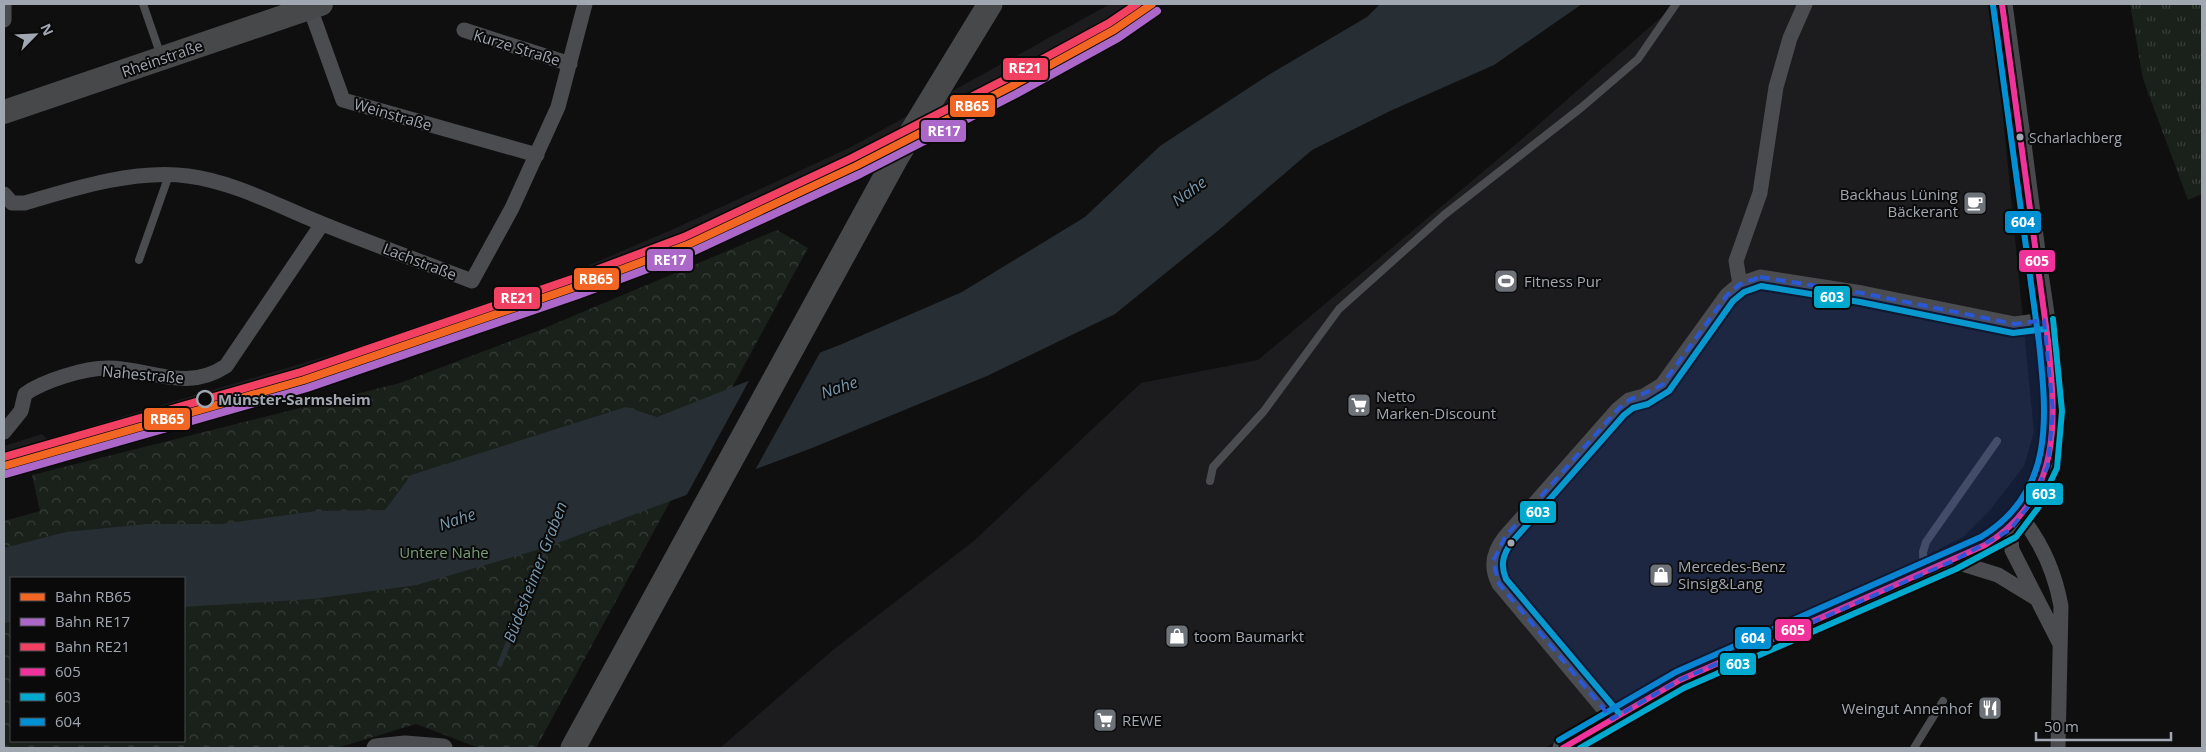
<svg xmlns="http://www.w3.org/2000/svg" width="2206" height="752" font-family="'Open Sans',sans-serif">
  <defs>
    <pattern id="grass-tufts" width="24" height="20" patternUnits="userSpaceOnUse" patternTransform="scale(1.25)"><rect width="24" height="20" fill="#1a201a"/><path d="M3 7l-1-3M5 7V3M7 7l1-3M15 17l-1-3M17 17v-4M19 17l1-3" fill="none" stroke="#383e39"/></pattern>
    <pattern id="park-crowns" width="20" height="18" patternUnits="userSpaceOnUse" patternTransform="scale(1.25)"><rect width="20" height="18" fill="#1a201a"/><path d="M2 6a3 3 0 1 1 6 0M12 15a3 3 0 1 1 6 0" fill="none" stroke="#383e39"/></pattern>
  </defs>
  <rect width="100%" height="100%" fill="#0f0f10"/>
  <!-- built -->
  <path fill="#1c1c1e" d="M1110,4H1163L1118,35L1015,94L857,175L692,253L582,296L421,349L4,470V446L42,434L47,439L344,351L571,273L678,227L851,147Z
    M1676,4H1992L2034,432L2024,466L1991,509L1963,537L1888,575L1676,669L1545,748H720L833,650L975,540L1141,383L1258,360L1522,139Z"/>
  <!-- grass -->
  <path fill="url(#grass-tufts)" d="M2130,4H2202V194L2188,200L2143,79Z"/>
  <!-- park -->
  <path fill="url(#park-crowns)" fill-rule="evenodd" d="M777,230L808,248L536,748H479L416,724L337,748H4V521L40,511L32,475L400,383L540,330ZM11,578H184V741H11Z"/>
  <!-- water -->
  <path fill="#272f34" d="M1380,4H1582L1494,65L1390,111L1312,150L1220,229L1115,314L987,376L812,448L547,547L417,585L313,599L184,607V578H11V622L4,623V548L66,532L146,524H221L316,511L385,510L411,475L626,407L657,417L842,344L962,292L1085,217L1160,146L1270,74L1367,17Z"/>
  <!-- pier -->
  <path fill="#0f0f10" d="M822,349L754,472L685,498L751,377Z"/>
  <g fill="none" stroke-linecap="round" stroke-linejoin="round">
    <!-- stream -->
    <path stroke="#272f34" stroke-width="5.5" d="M500,664L549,540"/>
    <!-- service -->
    <path stroke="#4a4c4f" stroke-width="8" d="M143,4L161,56
      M139,260L169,175
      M1210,481L1213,467L1264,411L1339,309L1444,215L1582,107L1638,59L1676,4
      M1924,571L1923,552L1926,542L1997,441
      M1914,748L1943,701"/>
    <!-- minor -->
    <path stroke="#4a4c4f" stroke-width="15" d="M310,8L343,100L537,155
      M4,20V4
      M464,30L570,64
      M4,194L12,203H25C75,188 136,169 188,176C235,182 280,207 323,224C372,244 422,262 472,281L512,208L558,107L585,4
      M1740,284L1736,261L1760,193L1776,87L1790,38L1805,4
      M4,432L21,411L25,394C43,381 84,368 108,368C151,368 185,393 226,366L322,224
      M2021,517C2042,543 2055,573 2061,606L2058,748
      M2010,530L2012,550L2059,642
      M1953,561L1998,575L2034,597
      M1612,719L1499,584C1490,567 1493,552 1505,537L1618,409L1629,400L1644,396L1662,385L1727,295L1740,284L1760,277L1862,293L2015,324L2044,320"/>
    <!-- tertiary -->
    <path stroke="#4a4c4f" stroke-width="19" d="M376,748L405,745L443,748"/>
    <!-- secondary -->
    <path stroke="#48494c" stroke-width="21" d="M1563,748L1680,680L1985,545C2017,527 2037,503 2047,467C2062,417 2045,321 2037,267C2026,179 2014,92 2002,4"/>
    <!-- primary -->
    <path stroke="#46484a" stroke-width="24" d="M4,112L321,4"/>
    <!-- trunk -->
    <path stroke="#46484a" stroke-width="25" d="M573,748L896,158L990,4"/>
    <!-- bus-1 casing -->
    <g stroke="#0a0a0b" stroke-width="10">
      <path id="bus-1" d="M1563,748L1680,680L1985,545C2063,497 2056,421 2048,341L2002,4"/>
    </g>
    <!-- bus-2 casing -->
    <g stroke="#0a0a0b" stroke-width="10">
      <path id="bus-2" d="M1619,713L1506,579C1500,565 1503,554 1512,542L1624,415L1633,408L1648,404L1669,391L1733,301L1744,292L1761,286L1860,302L2013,333L2045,329
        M1580,748L1684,688L1956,569L2016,537L2038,508L2057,468L2062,411L2053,319"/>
    </g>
    <!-- bus-3 casing -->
    <g stroke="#0a0a0b" stroke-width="10">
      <path id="bus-3" d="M1559,740L1676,672L1981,537C2055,492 2047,418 2039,342L1993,5"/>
    </g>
    <!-- bus-1 -->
    <use href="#bus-1" stroke="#ef339a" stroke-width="6"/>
    <!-- bus-2 -->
    <use href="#bus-2" stroke="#00a9ce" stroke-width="6"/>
    <!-- bus-3 -->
    <use href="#bus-3" stroke="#0090d3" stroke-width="6"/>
    <!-- rail-1 casing -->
    <g stroke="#0a0a0b" stroke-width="11">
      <path id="rail-1" d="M4,466L304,380L575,287L687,245L856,166L1012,86L1114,30L1152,4"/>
    </g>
    <!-- rail-2 casing -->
    <g stroke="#0a0a0b" stroke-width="11">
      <path id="rail-2" d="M6,474L307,388L578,295L690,253L860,174L1016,94L1118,38L1157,11"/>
    </g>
    <!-- rail-3 casing -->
    <g stroke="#0a0a0b" stroke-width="11">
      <path id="rail-3" d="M4,457L301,372L572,279L684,237L852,158L1008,78L1109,23L1137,4"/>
    </g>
    <!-- rail-1 -->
    <use href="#rail-1" stroke="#f26522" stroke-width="8"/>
    <!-- rail-2 -->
    <use href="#rail-2" stroke="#ac68c9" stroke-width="8"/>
    <!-- rail-3 -->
    <use href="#rail-3" stroke="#f24062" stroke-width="8"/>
  </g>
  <!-- marked area -->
  <path fill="#2a57d4" fill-opacity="0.2" stroke="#2a57d4" stroke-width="4" stroke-dasharray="10 6" stroke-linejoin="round" d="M1760,277L1862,293L2015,324L2044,320L2053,411L2048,466L2031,503L2010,530L1953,561L1680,680L1612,719L1499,584L1493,561L1505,537L1618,409L1629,400L1662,385L1727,295L1740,284Z"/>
  <!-- icons -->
  <defs>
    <g id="cafe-square" transform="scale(1.25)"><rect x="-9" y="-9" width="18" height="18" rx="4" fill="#6e7279" stroke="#0a0a0b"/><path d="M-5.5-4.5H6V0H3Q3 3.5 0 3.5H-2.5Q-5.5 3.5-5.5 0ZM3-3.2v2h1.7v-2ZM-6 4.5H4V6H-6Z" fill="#fff"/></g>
    <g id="stadium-square" transform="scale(1.25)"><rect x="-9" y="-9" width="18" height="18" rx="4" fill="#6e7279" stroke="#0a0a0b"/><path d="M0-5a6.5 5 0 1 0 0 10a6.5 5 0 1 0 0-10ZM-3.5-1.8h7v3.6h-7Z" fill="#fff"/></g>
    <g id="supermarket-square" transform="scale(1.25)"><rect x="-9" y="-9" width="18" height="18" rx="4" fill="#6e7279" stroke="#0a0a0b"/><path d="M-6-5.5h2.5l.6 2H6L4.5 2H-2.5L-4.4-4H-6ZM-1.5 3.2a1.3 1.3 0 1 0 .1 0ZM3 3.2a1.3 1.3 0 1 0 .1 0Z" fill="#fff"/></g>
    <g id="shop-square" transform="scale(1.25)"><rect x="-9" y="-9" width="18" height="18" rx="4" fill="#6e7279" stroke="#0a0a0b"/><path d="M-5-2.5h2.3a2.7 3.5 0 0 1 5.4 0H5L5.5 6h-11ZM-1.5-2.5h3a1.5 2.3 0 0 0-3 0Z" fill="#fff"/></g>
    <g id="restaurant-square" transform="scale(1.25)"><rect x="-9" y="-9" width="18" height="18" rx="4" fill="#6e7279" stroke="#0a0a0b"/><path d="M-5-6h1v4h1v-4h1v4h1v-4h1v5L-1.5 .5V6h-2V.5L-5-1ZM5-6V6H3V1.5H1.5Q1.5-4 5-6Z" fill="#fff"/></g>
  </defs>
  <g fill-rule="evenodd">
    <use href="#cafe-square" x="1975" y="203"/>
    <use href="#stadium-square" x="1506" y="281"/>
    <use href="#supermarket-square" x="1359" y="405"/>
    <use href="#shop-square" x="1661" y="575"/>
    <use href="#shop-square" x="1177" y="636"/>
    <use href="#restaurant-square" x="1990" y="708"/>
    <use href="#supermarket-square" x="1105" y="720"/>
  </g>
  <!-- markers -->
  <g fill="#a1a7b1" stroke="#0a0a0b" stroke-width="2">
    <circle cx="2020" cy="137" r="4.5"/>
    <circle cx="1511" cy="543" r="4.5"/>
  </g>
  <circle fill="#0a0a0b" stroke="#a1a7b1" stroke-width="2.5" cx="205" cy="399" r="8"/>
  <g text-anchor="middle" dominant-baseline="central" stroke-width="4" stroke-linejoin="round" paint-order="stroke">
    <!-- bus labels -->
    <g font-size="14" fill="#a1a7b1" stroke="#0a0a0b" text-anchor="start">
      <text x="2029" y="137">Scharlachberg</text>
    </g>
    <!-- street labels -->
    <g font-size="15" fill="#a1a7b1" stroke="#0a0a0b">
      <text transform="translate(517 47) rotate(17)">Kurze Straße</text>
      <text transform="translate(162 58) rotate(-19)">Rheinstraße</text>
      <text transform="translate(393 114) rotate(16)">Weinstraße</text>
      <text transform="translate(420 261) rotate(21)">Lachstraße</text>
      <text transform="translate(143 374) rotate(5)">Nahestraße</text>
    </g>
    <!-- poi labels -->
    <g font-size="15" fill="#a1a7b1" stroke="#0a0a0b" text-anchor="start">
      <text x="1958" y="194" text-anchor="end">Backhaus Lüning<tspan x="1958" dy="17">Bäckerant</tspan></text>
      <text x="1524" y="281">Fitness Pur</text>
      <text x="1376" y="396">Netto<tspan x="1376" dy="17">Marken-Discount</tspan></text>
      <text x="1678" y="566">Mercedes-Benz<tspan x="1678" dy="17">Sinsig&amp;Lang</tspan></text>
      <text x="1194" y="636">toom Baumarkt</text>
      <text x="1972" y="708" text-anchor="end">Weingut Annenhof</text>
      <text x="1122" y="720">REWE</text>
    </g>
    <!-- stop labels -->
    <g font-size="15" font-weight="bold" fill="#a1a7b1" stroke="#0a0a0b" text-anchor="start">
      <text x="218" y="399">Münster-Sarmsheim</text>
    </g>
    <!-- park labels -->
    <g font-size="15" fill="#789c78" stroke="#0a0a0b">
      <text x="444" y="552">Untere Nahe</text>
    </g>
    <!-- water labels -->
    <g font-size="16" font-style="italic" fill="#7897ac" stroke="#0a0a0b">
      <text transform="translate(1189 191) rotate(-36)">Nahe</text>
      <text transform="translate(839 387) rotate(-19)">Nahe</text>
      <text transform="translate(457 519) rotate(-19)">Nahe</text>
      <text transform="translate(535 572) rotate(-69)">Büdesheimer Graben</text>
    </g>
  </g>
  <g stroke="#0a0a0b" stroke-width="2">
    <rect x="1002" y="57" width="47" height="24" rx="5" fill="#f24062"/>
    <rect x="949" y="94" width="47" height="24" rx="5" fill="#f26522"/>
    <rect x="920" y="119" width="47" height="24" rx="5" fill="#ac68c9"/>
    <rect x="2004" y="210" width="38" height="24" rx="5" fill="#0090d3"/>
    <rect x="646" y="248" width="48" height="24" rx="5" fill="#ac68c9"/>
    <rect x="2018" y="249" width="38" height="24" rx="5" fill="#ef339a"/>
    <rect x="573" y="267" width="47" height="24" rx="5" fill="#f26522"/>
    <rect x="1813" y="285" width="38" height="24" rx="5" fill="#00a9ce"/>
    <rect x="493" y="286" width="48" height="24" rx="5" fill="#f24062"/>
    <rect x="143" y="407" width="48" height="24" rx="5" fill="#f26522"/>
    <rect x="2025" y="482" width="39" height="24" rx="5" fill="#00a9ce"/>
    <rect x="1519" y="500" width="38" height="24" rx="5" fill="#00a9ce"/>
    <rect x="1774" y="618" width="38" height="24" rx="5" fill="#ef339a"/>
    <rect x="1734" y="626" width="38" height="24" rx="5" fill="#0090d3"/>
    <rect x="1719" y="652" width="38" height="24" rx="5" fill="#00a9ce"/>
  </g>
  <g font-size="14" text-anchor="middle" font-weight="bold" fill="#fff">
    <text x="1025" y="73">RE21</text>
    <text x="972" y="111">RB65</text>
    <text x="944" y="136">RE17</text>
    <text x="2023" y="227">604</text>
    <text x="670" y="265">RE17</text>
    <text x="2037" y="266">605</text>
    <text x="596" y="284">RB65</text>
    <text x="1832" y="302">603</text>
    <text x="517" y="303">RE21</text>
    <text x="167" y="424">RB65</text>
    <text x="2044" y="499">603</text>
    <text x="1538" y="517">603</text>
    <text x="1793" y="635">605</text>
    <text x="1753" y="643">604</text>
    <text x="1738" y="669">603</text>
  </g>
  <!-- border -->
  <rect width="2206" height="752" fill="none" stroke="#a1a7b1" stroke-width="10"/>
  <!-- legend -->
  <rect x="10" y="577" width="175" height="165" fill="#0a0a0b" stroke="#46494d"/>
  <rect x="20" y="593" width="25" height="8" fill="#f26522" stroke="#46494d"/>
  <text x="55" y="602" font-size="15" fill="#a1a7b1">Bahn RB65</text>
  <rect x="20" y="618" width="25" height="8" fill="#ac68c9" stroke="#46494d"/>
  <text x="55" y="627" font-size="15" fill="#a1a7b1">Bahn RE17</text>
  <rect x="20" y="643" width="25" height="8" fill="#f24062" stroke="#46494d"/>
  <text x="55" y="652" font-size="15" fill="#a1a7b1">Bahn RE21</text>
  <rect x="20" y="668" width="25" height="8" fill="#ef339a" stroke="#46494d"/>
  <text x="55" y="677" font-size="15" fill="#a1a7b1">605</text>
  <rect x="20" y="693" width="25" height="8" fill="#00a9ce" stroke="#46494d"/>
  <text x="55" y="702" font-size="15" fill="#a1a7b1">603</text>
  <rect x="20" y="718" width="25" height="8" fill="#0090d3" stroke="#46494d"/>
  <text x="55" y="727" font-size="15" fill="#a1a7b1">604</text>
  <!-- north arrow -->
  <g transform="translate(35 35) rotate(66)" stroke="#0a0a0b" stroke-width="4" paint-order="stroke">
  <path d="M0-4L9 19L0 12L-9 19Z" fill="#a1a7b1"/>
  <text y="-8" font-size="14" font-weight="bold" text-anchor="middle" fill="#a1a7b1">N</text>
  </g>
  <!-- scale -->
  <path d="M2036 732v8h135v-8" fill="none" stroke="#a1a7b1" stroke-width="2.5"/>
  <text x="2044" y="732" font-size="15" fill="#a1a7b1" stroke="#0a0a0b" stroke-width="4" paint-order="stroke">50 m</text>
</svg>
